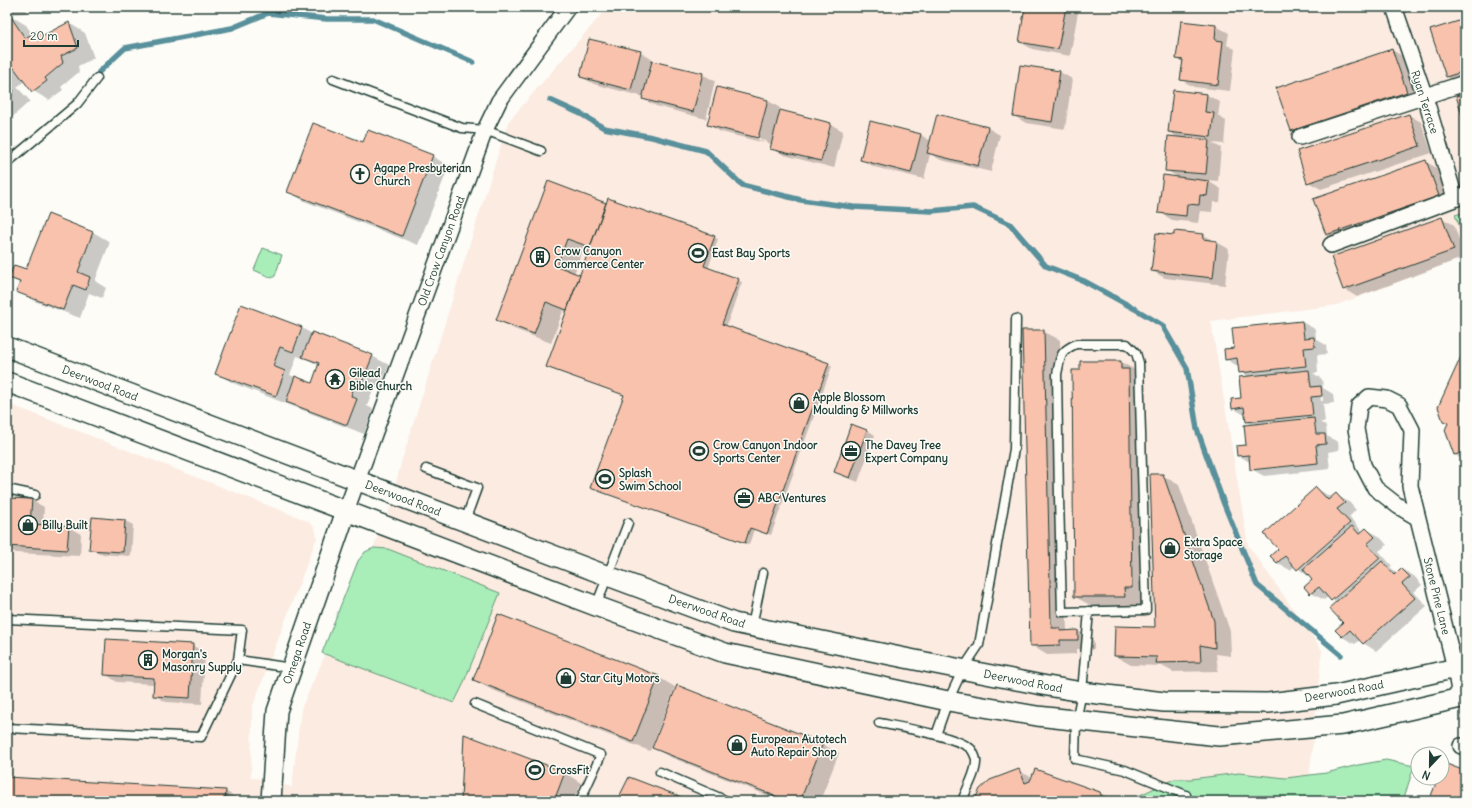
<svg xmlns="http://www.w3.org/2000/svg" width="1472" height="808" font-family="Delius,sans-serif">
  <rect width="100%" height="100%" fill="#fdfcf7"/>
  <filter id="ink" filterUnits="userSpaceOnUse"><feTurbulence type="fractalNoise" baseFrequency=".025" numOctaves="2"/><feDisplacementMap in="SourceGraphic" scale="8" xChannelSelector="R" yChannelSelector="G"/><feConvolveMatrix kernelMatrix="1 2 1 2 8 2 1 2 1" color-interpolation-filters="sRGB"/></filter>
  <g filter="url(#ink)">
    <!-- built -->
    <path fill="#fcebe1" d="M608,7H1465V257L1337,305L1211,321L1248,545L1322,650L1309,781L1138,796L1137,801H7V408L14,406L308,521L315,528L317,537L252,708L251,777L292,787L301,709L370,554L388,515L401,463L508,122Z"/>
    <!-- green -->
    <path fill="#a9edb9" stroke="#649576" d="M1465,212V240L1455,215Z
      M263,248L282,255L275,276L272,278L254,270Z
      M374,548L388,549L500,593L462,687L454,703L322,653L358,561L365,552Z
      M1386,760L1414,766L1403,801H1137L1138,796L1174,779H1191L1239,773L1286,778L1326,773L1358,765Z"/>
    <!-- shadow -->
    <path fill="#0003" fill-rule="evenodd" d="M7,7H26L27,13L7,14Z
      M887,7H911L910,13Z
      M1026,7H1079L1070,56L1032,49L1020,42Z
      M9,15L26,25L33,35L40,32L47,35L69,23L85,33L94,58L78,66L79,72L61,87L63,90L49,100L33,91L25,81L17,87L30,101L7,122V16Z
      M1465,20V82L1459,84L1446,76Z
      M1182,22L1216,26L1229,33L1227,45L1235,49L1230,91L1194,87L1181,80L1183,62L1177,59Z
      M1392,50L1404,57L1419,99L1304,138L1291,130Z
      M640,52L653,60L652,62L702,74L715,81L706,119L656,106L643,99L644,97L594,84L581,77Z
      M1060,72L1072,79L1065,129L1026,123L1014,116Z
      M1173,91L1207,95L1220,102L1218,116L1226,121L1224,144L1212,143L1221,148L1218,181L1206,180L1221,189L1220,202H1213L1212,212L1200,211L1198,223L1172,220L1159,212L1179,178L1166,170L1179,138L1169,132Z
      M767,100L780,108L779,111L830,124L843,131L834,168L784,155L771,148L772,145L754,135L753,137L765,143L721,132L708,125Z
      M1409,115L1421,122L1432,153L1321,189L1308,182Z
      M938,116L988,128L1000,135L991,172L941,160L930,154L924,179L874,167L861,159L921,135L931,141Z
      M364,144L432,156L449,166L418,245L304,201L288,191Z
      M1426,162L1439,169L1451,203L1339,241L1327,234Z
      M548,182L607,204L608,199L718,239L708,269L742,282L726,327L832,366L771,535L754,529L749,545L595,489L625,395L551,369L567,312L563,311L551,343L514,329L498,320ZM584,247L590,250L581,276L574,274Z
      M48,215L93,232L110,242L95,281L106,288L102,298L89,293L80,318L34,301L18,291L21,284L10,277L27,271Z
      M1442,218L1454,225L1465,257L1357,297L1344,289Z
      M1204,235L1229,249L1225,285L1165,278L1152,271L1175,236Z
      M1302,322L1315,329L1316,339L1326,345L1327,354L1317,355L1318,373H1313L1322,379L1323,388L1333,394L1334,403L1323,404L1325,422H1320L1326,426L1327,436L1338,442L1339,450L1328,452L1330,469L1264,476L1251,469V463L1238,455L1247,446L1253,425L1247,422L1246,416L1233,408L1242,398L1249,377L1240,372L1239,367L1226,359L1235,349L1233,329ZM1320,392H1322L1323,401H1321Z
      M302,328L312,334L372,356L389,365L380,389L374,387L367,406L373,409L364,434L233,383L216,373ZM297,356L309,360L319,366L312,384L290,375Z
      M1043,331L1060,340L1067,632L1078,631L1094,641V649H1076V654L1047,655L1031,645Z
      M1465,351V461L1455,455L1449,423Z
      M1121,362L1137,371V375L1145,380L1148,597H1141V606H1092L1075,597L1081,371Z
      M867,430L875,435L858,482L843,476L835,472Z
      M1162,475L1179,485L1230,631L1231,656L1216,654L1218,671L1173,672L1162,666L1131,665L1115,656L1156,628Z
      M1316,488L1332,498L1336,495L1349,502L1356,510L1349,517L1363,532L1366,529L1379,536L1387,545L1379,551L1392,566L1390,567L1397,573L1402,569L1414,576L1422,585L1414,592L1427,606L1376,651L1363,643L1360,640L1355,644L1342,637L1337,630L1344,624L1336,603L1329,596L1324,600L1311,593L1305,587L1313,580L1295,566L1290,570L1277,563L1279,549Z
      M7,499L31,500L44,507L43,525L68,527L81,534L80,556L16,553L7,547Z
      M125,521L133,525L131,556L99,554L90,549Z
      M192,645L205,653L202,704L166,702L154,695V684L117,682L105,674Z
      M658,677L675,687L650,751L490,689L474,680Z
      M465,735L565,773L581,783L574,801H462Z
      M822,744L839,753L820,801H782L670,757L653,748Z
      M1019,771L1033,778L1099,792L1114,801H975Z
      M7,778L225,791L242,801H7Z"/>
    <g fill="none" stroke-linecap="round" stroke-linejoin="round">
      <!-- stream -->
      <path stroke="#59909b" stroke-width="5.5" d="M268,13L327,19H373L473,62
        M99,72L125,48L232,28L268,13V7
        M550,100L581,114L604,128L652,137L706,151L742,185L801,200L853,207L931,211L973,207L1010,224L1046,266L1084,281L1137,310L1162,325L1187,368L1197,429L1224,504L1257,585L1341,655"/>
    </g>
    <!-- building -->
    <path fill="#f9c2ad" stroke="#1f3d34" d="M7,7H19V8L7,9Z
      M1025,7H1066L1058,49L1019,42Z
      M9,14L25,38L40,30L42,36L69,22L78,48L61,56L63,63L45,78L47,81L32,92L14,68L7,73V15Z
      M1465,19V71L1446,77L1430,30Z
      M1181,21L1216,25L1215,40L1223,41L1218,85L1180,80L1183,60L1176,59Z
      M589,39L641,51L631,90L580,77Z
      M1392,49L1407,92L1291,131L1276,88Z
      M652,61L703,73L693,112L642,99Z
      M1020,65L1060,71L1052,122L1013,116Z
      M7,83L14,91L7,97Z
      M717,87L768,100L758,138L707,125Z
      M1173,90L1207,94L1205,112L1214,113L1211,137L1168,132Z
      M1465,93V123L1456,96Z
      M780,110L831,123L821,161L770,149Z
      M937,114L988,127L978,166L927,153Z
      M1409,114L1420,146L1307,183L1297,151Z
      M870,121L921,134L911,173L860,160Z
      M313,123L363,142L368,130L433,155L402,236L287,192Z
      M1168,136L1209,140L1206,174L1165,171Z
      M1426,160L1439,196L1326,235L1313,199Z
      M1163,175L1209,181L1207,196L1200,195L1199,205L1187,204L1186,216L1158,213Z
      M548,181L606,203L590,247L567,239L557,266L580,275L567,310L546,302L534,334L496,320Z
      M608,198L715,236L704,266L739,279L722,324L829,363L767,534L750,528L745,543L590,488L624,395L546,367Z
      M48,214L93,232L78,272L90,277L86,290L73,285L63,310L16,292L20,282L9,278L14,265L26,269Z
      M1442,217L1454,250L1343,290L1331,257Z
      M1174,231L1204,234L1203,239L1217,241L1213,278L1151,271L1156,233L1174,235Z
      M241,304L302,327L293,352L280,347L273,366L285,371L276,396L215,374Z
      M1302,321L1304,338L1314,337L1315,347L1304,348L1306,366L1239,373L1237,358L1225,360L1224,349L1234,348L1232,328Z
      M1022,330H1044L1051,624H1052V628H1060V631L1078,630V640H1060V645L1030,646Z
      M312,332L373,355L363,380L357,378L351,396L357,399L347,425L286,402L295,376L312,383L319,363L302,357Z
      M1465,348V452L1454,455L1445,430L1448,423L1443,421L1438,407Z
      M1080,361H1121V369H1129L1132,588H1124L1125,597H1074L1072,370H1080Z
      M1309,370L1311,387L1321,386L1322,396L1311,397L1313,415L1246,422L1244,407L1232,409L1231,399L1241,398L1239,377Z
      M1314,418L1316,434H1325L1326,444L1316,445L1318,463L1250,470L1249,455L1237,456L1236,446L1246,445L1244,425Z
      M851,424L867,430L850,478L834,472Z
      M1150,474H1163L1214,621L1215,648L1200,645L1201,662L1156,663L1157,657L1114,656L1115,626L1155,627Z
      M1316,487L1328,500L1336,493L1345,503L1337,509L1350,523L1297,570L1285,556L1277,563L1270,556L1278,549L1264,534Z
      M7,498L32,499L30,524L69,526L67,550L7,546Z
      M92,517L125,520L123,552L89,550Z
      M1352,526L1359,534L1366,528L1375,537L1367,544L1380,558L1331,601L1319,587L1310,594L1304,587L1312,580L1303,569Z
      M1382,561L1394,575L1401,568L1410,577L1402,584L1415,598L1363,644L1350,630L1342,637L1335,630L1343,623L1329,608Z
      M498,614L659,676L633,742L473,680Z
      M106,639L193,644L190,698L153,696L154,678L104,675Z
      M677,685L823,743L800,801H788L652,748Z
      M464,734L565,772L554,801H461Z
      M1444,763L1465,771V801H1429L1438,778H1442V767Z
      M1019,769L1025,783L1030,781L1035,769L1100,792L1103,801H974L980,789L990,780Z
      M7,777L226,790L225,801H7Z
      M629,777L692,801H617Z"/>
    <g fill="none" stroke-linecap="round" stroke-linejoin="round">
      <!-- service casing -->
      <g stroke="#1f3d34" stroke-width="11">
        <path id="service" d="M333,79L462,128L485,130L541,151
          M7,163L77,104L97,78
          M1076,344H1127L1136,353L1139,363L1146,610L1062,612L1059,498L1057,374C1061,356 1059,352 1076,344Z
          M426,469L477,488L465,521
          M7,489L35,495
          M596,606L628,523
          M1089,611L1082,692L1076,721L1075,759L1125,770L1186,795
          M7,619L242,630L238,660L201,737L7,728
          M752,626L763,573
          M238,660L292,668
          M475,704L601,755L580,801
          M879,723C899,727 957,736 971,749C973,751 976,758 976,760C977,772 966,790 962,801
          M936,735L948,701L963,669L979,645L1014,449L1016,319
          M660,772L727,801"/>
      </g>
      <!-- minor casing -->
      <g stroke="#1f3d34" stroke-width="18">
        <path id="minor" d="M1394,7L1425,97L1455,198
          M1300,137L1465,83
          M1331,245L1465,195
          M346,511L485,130L499,101L568,7
          M1418,518L1398,506L1375,488L1363,465L1356,429L1359,406L1369,397L1387,399L1399,405L1412,430L1410,486L1455,668L1460,697
          M1461,746L1465,747"/>
      </g>
      <!-- tertiary casing -->
      <g stroke="#1f3d34" stroke-width="22">
        <path id="tertiary" d="M7,347L608,576L734,623L910,659L1042,685L1082,692L1164,702L1268,703L1336,695L1465,666
          M7,382L596,606L725,653L948,701L1037,716L1219,736L1343,725L1465,697
          M271,801L277,711L346,511"/>
      </g>
      <!-- service -->
      <use href="#service" stroke="#fdfcf7" stroke-width="8"/>
      <!-- minor -->
      <use href="#minor" stroke="#fdfcf7" stroke-width="15"/>
      <!-- tertiary -->
      <use href="#tertiary" stroke="#fdfcf7" stroke-width="19"/>
    </g>
  </g>
  <!-- icons -->
  <defs>
    <g id="church-ring" transform="scale(1)"><circle r="9.5" fill="#fdfcf7" stroke="#1f3d34" stroke-width="1.5"/><path d="M-1.2-6h2.4v3.5h3.3v2.4h-3.3V6h-2.4V-.1h-3.3v-2.4h3.3Z" fill="#1f3d34"/></g>
    <g id="stadium-ring" transform="scale(1)"><circle r="9.5" fill="#fdfcf7" stroke="#1f3d34" stroke-width="1.5"/><path d="M0-5a6.5 5 0 1 0 0 10a6.5 5 0 1 0 0-10ZM-3.5-1.8h7v3.6h-7Z" fill="#1f3d34"/></g>
    <g id="building-ring" transform="scale(1)"><circle r="9.5" fill="#fdfcf7" stroke="#1f3d34" stroke-width="1.5"/><path d="M-4-6H4V6H1V3H-1V6H-4ZM-2.5-4.3h1.7v1.8h-1.7ZM.8-4.3h1.7v1.8H.8ZM-2.5-1h1.7V.8h-1.7ZM.8-1h1.7V.8H.8Z" fill="#1f3d34"/></g>
    <g id="temple-ring" transform="scale(1)"><circle r="9.5" fill="#fdfcf7" stroke="#1f3d34" stroke-width="1.5"/><path d="M0-6L5-2H3V0L6.5 2.5H4V6H1.5V3h-3V6H-4V2.5H-6.5L-3 0V-2H-5Z" fill="#1f3d34"/></g>
    <g id="shop-ring" transform="scale(1)"><circle r="9.5" fill="#fdfcf7" stroke="#1f3d34" stroke-width="1.5"/><path d="M-5-2.5h2.3a2.7 3.5 0 0 1 5.4 0H5L5.5 6h-11ZM-1.5-2.5h3a1.5 2.3 0 0 0-3 0Z" fill="#1f3d34"/></g>
    <g id="office-ring" transform="scale(1)"><circle r="9.5" fill="#fdfcf7" stroke="#1f3d34" stroke-width="1.5"/><path d="M-6-3h4V-5.5h4V-3h4V5H-6ZM-1-4.5V-3h2v-1.5ZM-6 0V1H6V0Z" fill="#1f3d34"/></g>
  </defs>
  <g fill-rule="evenodd">
    <use href="#church-ring" x="360" y="174"/>
    <use href="#stadium-ring" x="698" y="253"/>
    <use href="#building-ring" x="540" y="257"/>
    <use href="#temple-ring" x="335" y="379"/>
    <use href="#shop-ring" x="799" y="403"/>
    <use href="#stadium-ring" x="699" y="451"/>
    <use href="#office-ring" x="851" y="451"/>
    <use href="#stadium-ring" x="605" y="479"/>
    <use href="#office-ring" x="744" y="498"/>
    <use href="#shop-ring" x="28" y="525"/>
    <use href="#shop-ring" x="1170" y="548"/>
    <use href="#building-ring" x="148" y="660"/>
    <use href="#shop-ring" x="566" y="678"/>
    <use href="#shop-ring" x="737" y="745"/>
    <use href="#stadium-ring" x="535" y="770"/>
  </g>
  <g text-anchor="middle" dominant-baseline="central" stroke-width="3" stroke-linejoin="round" paint-order="stroke">
    <!-- street labels -->
    <g font-size="11" fill="#1f3d34" stroke="#fdfcf7">
      <text transform="translate(1425 102) rotate(72)">Ryan Terrace</text>
      <text transform="translate(441 251) rotate(-70)">Old Crow Canyon Road</text>
      <text transform="translate(100 383) rotate(21)">Deerwood Road</text>
      <text transform="translate(403 498) rotate(21)">Deerwood Road</text>
      <text transform="translate(1437 596) rotate(76)">Stone Pine Lane</text>
      <text transform="translate(707 611) rotate(19)">Deerwood Road</text>
      <text transform="translate(297 653) rotate(-71)">Omega Road</text>
      <text transform="translate(1023 681) rotate(11)">Deerwood Road</text>
      <text transform="translate(1344 691) rotate(-10)">Deerwood Road</text>
    </g>
    <!-- poi labels -->
    <g font-size="11" font-weight="bold" fill="#1f3d34" stroke="#fdfcf7" text-anchor="start">
      <text x="374" y="168">Agape Presbyterian<tspan x="374" dy="13">Church</tspan></text>
      <text x="554" y="251">Crow Canyon<tspan x="554" dy="13">Commerce Center</tspan></text>
      <text x="712" y="253">East Bay Sports</text>
      <text x="349" y="373">Gilead<tspan x="349" dy="13">Bible Church</tspan></text>
      <text x="813" y="397">Apple Blossom<tspan x="813" dy="13">Moulding &amp; Millworks</tspan></text>
      <text x="713" y="445">Crow Canyon Indoor<tspan x="713" dy="13">Sports Center</tspan></text>
      <text x="865" y="445">The Davey Tree<tspan x="865" dy="13">Expert Company</tspan></text>
      <text x="619" y="473">Splash<tspan x="619" dy="13">Swim School</tspan></text>
      <text x="758" y="498">ABC Ventures</text>
      <text x="42" y="525">Billy Built</text>
      <text x="1184" y="542">Extra Space<tspan x="1184" dy="13">Storage</tspan></text>
      <text x="162" y="654">Morgan's<tspan x="162" dy="13">Masonry Supply</tspan></text>
      <text x="580" y="678">Star City Motors</text>
      <text x="751" y="739">European Autotech<tspan x="751" dy="13">Auto Repair Shop</tspan></text>
      <text x="549" y="770">CrossFit</text>
    </g>
  </g>
  <!-- margin -->
  <rect width="1472" height="808" fill="none" stroke="#fdfcf7" stroke-width="24"/>
  <rect x="12" y="12" width="1448" height="784" fill="none" stroke="#1f3d34" stroke-width="1.5" filter="url(#ink)"/>
  <!-- north arrow -->
  <g transform="translate(1430 766) rotate(202)"><circle r="19" fill="#fdfcf7" stroke="#a4b0a9"/>
  <path d="M0-3L7 15L0 10L-7 15Z" fill="#1f3d34"/>
  <text y="-6" font-size="11" font-weight="bold" text-anchor="middle" fill="#1f3d34">N</text>
  </g>
  <!-- scale -->
  <path d="M24 40v6h54v-6" fill="none" stroke="#1f3d34" stroke-width="2"/>
  <text x="30" y="40" font-size="12" fill="#1f3d34" stroke="#fdfcf7" stroke-width="3" paint-order="stroke">20 m</text>
</svg>
